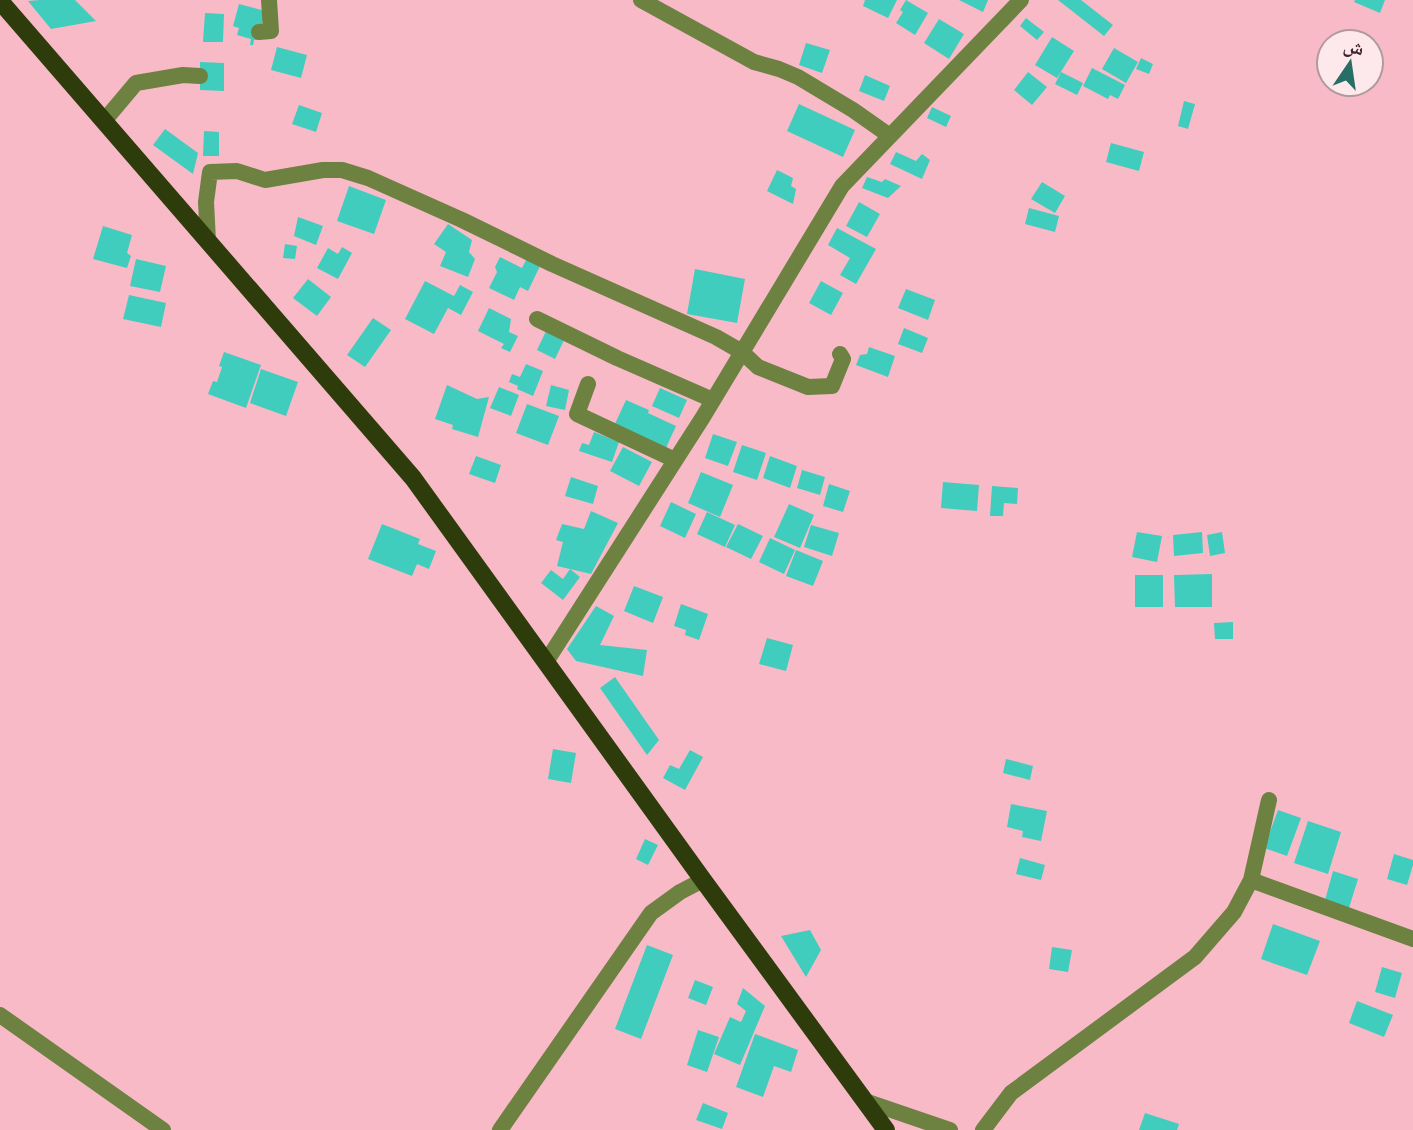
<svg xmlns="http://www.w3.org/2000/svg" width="1413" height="1130" font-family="Barlow,'Noto Naskh Arabic',sans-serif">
  <rect width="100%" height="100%" fill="#f9bac8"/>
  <!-- building -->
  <path fill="#40cdbd" d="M40,0H75L96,21L51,29L28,1Z
    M865,0H897L888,18L863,6Z
    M906,0L928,13L915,35L896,23L903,12L900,10Z
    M959,0H988L983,12Z
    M1058,0H1081L1113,25L1104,36Z
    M1355,0H1385L1380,13L1354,2Z
    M239,4L265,11L258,40H254L253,45H250L251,39L237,35L239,28L233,26Z
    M205,13L224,14L223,42H203Z
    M1026,18L1044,32L1037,40L1020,26Z
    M939,19L964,34L949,59L924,43Z
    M1052,37L1074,51L1057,78L1035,65Z
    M806,43L830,50L822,73L799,65Z
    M277,47L307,55L301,78L271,70Z
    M1114,48L1138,62L1126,83L1102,69Z
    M1141,58L1153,64L1149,74L1136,69Z
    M200,62L224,63V91L200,90Z
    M1092,68L1125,85L1118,99L1110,95L1108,99L1083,86Z
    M1028,72L1047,87L1032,105L1014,90Z
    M1061,72L1083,83L1077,95L1055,84Z
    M865,75L890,86L884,101L859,91Z
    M1184,101L1195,104L1188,129L1178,126Z
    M799,104L855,130L843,157L787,131Z
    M299,105L322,113L316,132L292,124Z
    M932,107L951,116L946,127L927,118Z
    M165,129L198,153L193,174L153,145Z
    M204,131L219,132V156H203Z
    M1111,143L1144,152L1139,171L1106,162Z
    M896,152L916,161L922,154L930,160L922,179L890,164Z
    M777,170L793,178L791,186L796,189L793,204L767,191Z
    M867,177L882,182L885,179L901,186L888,198L862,188Z
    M1042,182L1065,196L1055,213L1031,199Z
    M349,186L386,200L374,234L337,221Z
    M859,202L880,214L867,237L846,226Z
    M1029,208L1059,216L1055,232L1025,224Z
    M298,217L323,226L316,245L294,236Z
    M448,224L472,240L469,252L475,259L468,277L440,266L446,252L434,244Z
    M103,226L132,235L127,253L131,256L127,268L93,259Z
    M837,228L876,249L856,284L840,275L850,258L828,245Z
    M285,244L297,246L295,259L283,258Z
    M342,247L352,253L338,279L317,268L328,248L338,254Z
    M500,257L522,268L527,258L541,264L528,291L520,287L514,300L489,288L497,272L495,267Z
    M136,259L166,266L160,292L130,286Z
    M695,269L745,279L737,323L687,314Z
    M308,279L331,297L317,316L293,298Z
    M425,281L454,296L460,285L473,292L461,315L448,308L434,334L405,319Z
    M821,281L843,293L831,315L809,303Z
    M906,289L935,300L928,320L898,308Z
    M129,295L166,303L161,327L123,319Z
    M489,308L511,319L509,332L518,336L510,352L501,348L504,344L478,331Z
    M373,318L391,330L365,367L347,355Z
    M548,327L566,336L555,359L537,350Z
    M904,328L928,338L922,353L898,344Z
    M869,347L895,356L888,377L856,365L860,355L867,354Z
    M224,352L261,365L246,408L208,394L213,381L217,382L222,367L219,366Z
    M526,364L543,371L533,396L517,389L518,386L509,382L512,374L520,377Z
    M261,369L298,382L286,416L250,403Z
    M447,385L477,399L489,397L478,437L452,429L453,425L435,419Z
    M551,385L569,390L565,410L546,406Z
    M499,387L519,395L511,416L490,408Z
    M660,388L687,400L679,418L652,406Z
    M626,400L649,410L648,413L676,426L665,450L614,426Z
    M527,404L559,416L548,445L516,433Z
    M594,432L619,442L612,462L579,451L582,443L589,445Z
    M713,434L737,442L728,466L705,458Z
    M742,445L766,453L757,480L733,472Z
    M623,447L652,462L639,486L610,471Z
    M476,456L501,465L495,483L469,474Z
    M770,456L797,466L790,488L763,478Z
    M802,470L825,477L820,495L797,488Z
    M701,472L733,485L720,517L688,503Z
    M571,477L598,486L593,504L565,496Z
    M943,482L979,485L977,511L941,508Z
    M829,484L850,491L843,512L823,506Z
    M992,486L1018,488L1017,504L1004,503L1003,516H990Z
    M671,502L696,514L685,538L660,526Z
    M789,504L814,515L800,548L774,537Z
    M591,511L618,523L591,574L557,566L563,542L556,540L562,524L584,529Z
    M707,512L735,525L725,547L697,534Z
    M382,524L420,539L418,544L436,551L429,569L417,564L412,576L368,559Z
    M738,524L763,536L751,559L726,547Z
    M811,525L839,533L832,556L804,547Z
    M1137,532L1162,536L1157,562L1132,557Z
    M1202,532L1203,553L1174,556L1173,535Z
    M1222,532L1225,553L1210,556L1207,535Z
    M770,538L795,550L784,574L759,562Z
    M796,550L823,561L813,586L786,576Z
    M570,569L580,577L563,600L541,583L551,570L563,579Z
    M1212,574V607H1175L1174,575Z
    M1135,575H1163V607H1135Z
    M634,586L663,597L653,623L624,611Z
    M681,604L708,614L699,640L685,635L686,630L674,626Z
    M596,606L614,616L600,645L647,650L643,676L576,661L567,649Z
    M1233,622V639H1215L1214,623Z
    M767,638L793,645L786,671L759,664Z
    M615,677L659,740L647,755L600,688Z
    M553,749L576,753L571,783L548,779Z
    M690,750L703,757L685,790L663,778L670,765L679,769Z
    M1006,759L1033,766L1030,780L1003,773Z
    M1011,804L1047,811L1041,841L1022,837L1023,831L1007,827Z
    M1278,810L1301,818L1287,856L1264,848Z
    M1308,821L1341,832L1328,874L1294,863Z
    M645,839L658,845L648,865L636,859Z
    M1394,854L1413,860V865L1407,885L1387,879Z
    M1020,858L1045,865L1041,880L1016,874Z
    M1333,871L1358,879L1348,911L1324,904Z
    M1273,924L1320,941L1307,975L1261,959Z
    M810,930L821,950L806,977L781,936Z
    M647,945L673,955L641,1039L615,1029Z
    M1052,947L1072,950L1068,972L1049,969Z
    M1382,967L1402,973L1395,998L1375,992Z
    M695,980L713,987L706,1005L688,998Z
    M743,988L765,1006L740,1065L714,1054L730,1017L741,1022L746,1011L737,1004Z
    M1357,1001L1393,1015L1384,1037L1349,1023Z
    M698,1030L719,1037L707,1072L687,1065Z
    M755,1034L798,1050L791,1072L774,1066L763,1097L736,1087Z
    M703,1103L728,1113L722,1129L696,1120Z
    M1145,1113L1179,1124L1177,1130H1139Z"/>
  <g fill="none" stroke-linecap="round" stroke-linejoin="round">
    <!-- minor -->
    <path stroke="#6d8241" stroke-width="16" d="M641,0L754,62L779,69L798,77L853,110L890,136
      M259,32L271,31L269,0
      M104,121L136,83L183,75L200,76
      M208,241L206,202L210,172L237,171L265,180L323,170H342L368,178L462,220L552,264L716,337L742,352L758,367L808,387L832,386L843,359L840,354
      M537,319L617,358L713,400
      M588,384L577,414L675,460
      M546,662L703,417L842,186L1021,0
      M1251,880L1413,939
      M0,1015L163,1130
      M865,1101L950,1130
      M500,1130L651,913L680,892L703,880
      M983,1130L1011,1093L1195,957L1234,912L1251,880L1269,800"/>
    <!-- major -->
    <path stroke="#2e3c0c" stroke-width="18" d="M0,1L413,478L703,880L886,1130"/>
  </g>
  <!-- north arrow -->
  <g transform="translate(1350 63) rotate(13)"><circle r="33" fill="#fde8ec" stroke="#b09a9e" stroke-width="2"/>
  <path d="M0-5L12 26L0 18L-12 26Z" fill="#266e66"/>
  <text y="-10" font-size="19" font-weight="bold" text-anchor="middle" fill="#3c242a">ش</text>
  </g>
</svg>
